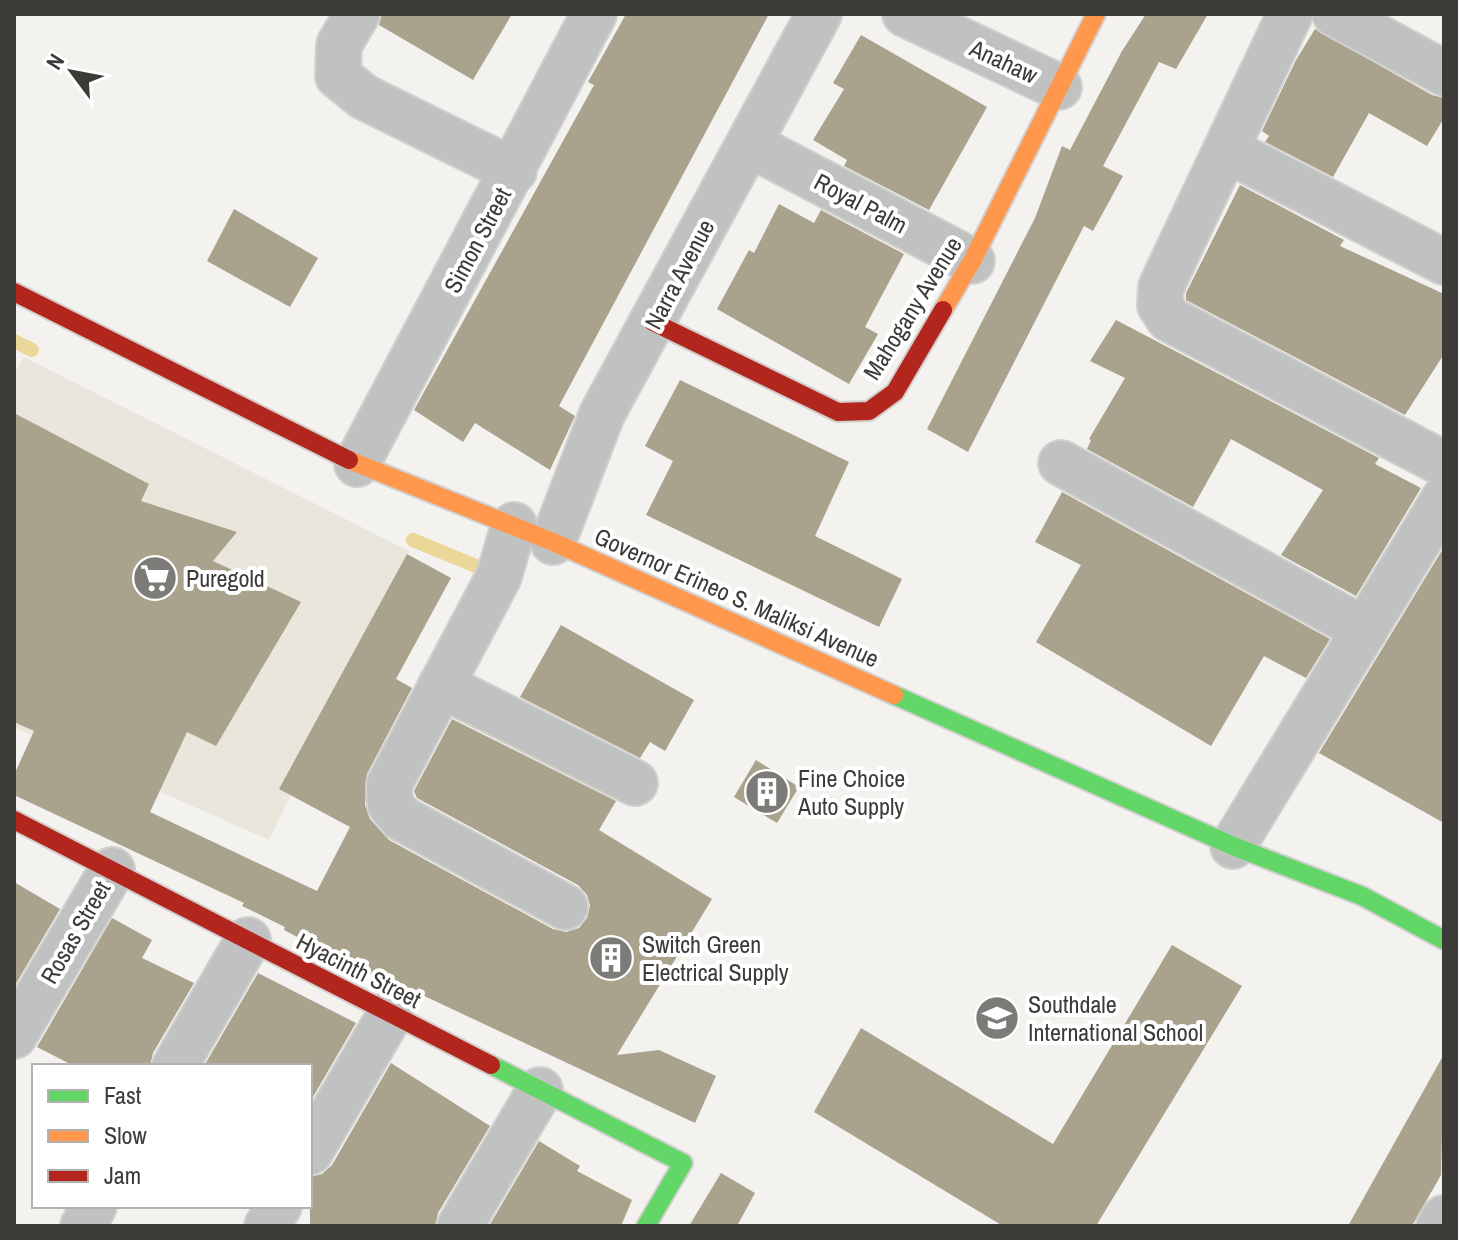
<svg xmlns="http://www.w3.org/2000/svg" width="1458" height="1240" font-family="'Archivo Narrow',sans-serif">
  <rect width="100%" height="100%" fill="#f3f2ee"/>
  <!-- built -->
  <path fill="#e9e6db" d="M24,357L409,551L269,840L14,727V374Z"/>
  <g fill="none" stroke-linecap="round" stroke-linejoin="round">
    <!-- stream -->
    <path stroke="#ebd798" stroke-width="14" d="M14,341L32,350
      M413,540L483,569"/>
  </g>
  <!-- building -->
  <path fill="#a9a38e" d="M382,14H512L473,80L379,25Z
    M626,14H769L559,406L575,416L550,470L475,423L463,442L414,410L594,85L588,82Z
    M1146,14H1208L1176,69L1159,62L1103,166L1123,176L1093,231L1084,226L968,452L927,429L1035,218L1062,146L1070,150L1122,51Z
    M1315,29L1432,95L1444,98V118L1427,146L1369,113L1333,177L1265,142L1269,136L1262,131L1296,60Z
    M861,35L987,107L929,210L844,166L847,160L813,140L844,89L833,83Z
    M1240,185L1344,240L1340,246L1444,294V354L1405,415L1186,300V293Z
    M779,204L814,223L821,210L904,254L865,327L878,334L849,384L717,309L749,250L754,253Z
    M234,209L318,258L290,307L207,261Z
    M1116,320L1379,458L1375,464L1421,488L1356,596L1281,555L1323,490L1231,439L1193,507L1087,449L1091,440L1089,439L1125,378L1090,361Z
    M680,380L849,462L815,536L902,579L879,627L646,515L673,461L645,446Z
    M14,413L149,484L141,501L237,532L213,561L301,602L216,746L187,732L150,812L317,891L350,827L279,789L407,554L451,578L396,679L412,688L367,774L365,805L370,819L389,840L553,929L566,932L579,928L587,918L590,906L587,895L578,885L417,798L414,791L452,719L616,801L599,830L712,899L617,1055L659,1050L716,1076L695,1123L403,986L392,981L390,985L284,930L285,927L242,906L244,903L14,795V775L34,731L14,722Z
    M1062,492L1330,639L1306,678L1264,656L1211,746L1036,642L1081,565L1035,542Z
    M1444,547V823L1319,753Z
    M561,625L694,700L665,751L650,742L640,758L520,697Z
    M756,760L799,787L777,823L734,797Z
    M14,882L60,909L14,987Z
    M112,918L152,940L142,958L194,983L153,1053L150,1066H74L37,1047Z
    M1172,945L1242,986L1096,1226H1003L814,1112L861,1028L1053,1144Z
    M258,973L356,1023L310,1102V1066H204Z
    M1444,1054L1441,1175L1412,1226H1348Z
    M391,1063L490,1126L438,1213L435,1226H310V1177L322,1174L332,1165Z
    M539,1141L580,1166L577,1171L632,1200L621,1226H489Z
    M721,1173L755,1193L737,1226H689Z"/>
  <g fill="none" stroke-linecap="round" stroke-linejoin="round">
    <!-- street casing -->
    <g stroke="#d1d0ce" stroke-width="48">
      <path id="street" d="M357,14L339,45L338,76L364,97L514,171
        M905,14L1059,87
        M1290,14L1161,287L1160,305L1169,319L1444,464
        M1335,14L1444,73
        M749,144L972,261
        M1227,150L1444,262
        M1061,463L1365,630
        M357,464L594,14
        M514,525L499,576L389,785L390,804L401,818L565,907
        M553,542L602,414L819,14
        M441,685L635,783
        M1233,846L1444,499
        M14,1036L112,870
        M175,1066L248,940
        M310,1152L391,1013
        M83,1226L94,1206
        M267,1226L279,1206
        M460,1226L540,1090
        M1439,1226L1444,1218"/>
    </g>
    <!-- fast casing -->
    <g stroke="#d1d0ce" stroke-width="22">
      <path id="fast" d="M894,695L1233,846L1362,896L1444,940
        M491,1065L683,1163L646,1226"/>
    </g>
    <!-- slow casing -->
    <g stroke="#d1d0ce" stroke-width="22">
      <path id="slow" d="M943,310L972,261L1096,14
        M349,460L553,542L894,695"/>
    </g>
    <!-- jam casing -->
    <g stroke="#d1d0ce" stroke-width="22">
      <path id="jam" d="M14,292L349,460
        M653,322L838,412L869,411L895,392L943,310
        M14,820L491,1065"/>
    </g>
    <!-- street -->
    <use href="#street" stroke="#c0c1c1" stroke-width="44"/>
    <!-- fast -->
    <use href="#fast" stroke="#63d668" stroke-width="18"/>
    <!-- slow -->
    <use href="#slow" stroke="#ff974d" stroke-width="18"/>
    <!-- jam -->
    <use href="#jam" stroke="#b3261e" stroke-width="18"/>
  </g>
  <!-- icons -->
  <defs>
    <g id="supermarket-disc" transform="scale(2.3)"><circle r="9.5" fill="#7c7b77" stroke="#fff"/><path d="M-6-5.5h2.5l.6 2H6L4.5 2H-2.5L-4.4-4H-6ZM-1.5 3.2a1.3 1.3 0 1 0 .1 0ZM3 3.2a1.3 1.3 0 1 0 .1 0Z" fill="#fff"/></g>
    <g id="building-disc" transform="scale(2.3)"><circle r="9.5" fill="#7c7b77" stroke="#fff"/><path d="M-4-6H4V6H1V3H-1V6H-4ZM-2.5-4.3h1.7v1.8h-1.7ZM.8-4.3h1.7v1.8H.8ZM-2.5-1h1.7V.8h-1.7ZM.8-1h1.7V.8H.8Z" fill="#fff"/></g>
    <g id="school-disc" transform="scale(2.3)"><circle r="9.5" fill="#7c7b77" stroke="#fff"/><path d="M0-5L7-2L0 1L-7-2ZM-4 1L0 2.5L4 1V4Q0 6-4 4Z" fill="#fff"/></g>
  </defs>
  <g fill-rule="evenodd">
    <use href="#supermarket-disc" x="155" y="578"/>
    <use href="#building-disc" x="767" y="792"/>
    <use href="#building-disc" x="611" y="958"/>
    <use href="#school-disc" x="997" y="1018"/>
  </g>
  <g text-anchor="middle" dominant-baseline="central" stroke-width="8" stroke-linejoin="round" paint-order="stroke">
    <!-- street labels -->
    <g font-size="24" fill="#3c3b37" stroke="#fff">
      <text transform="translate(1004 61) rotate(25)">Anahaw</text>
      <text transform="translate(861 203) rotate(28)">Royal Palm</text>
      <text transform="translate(477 240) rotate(-62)">Simon Street</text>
      <text transform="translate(679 274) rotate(-62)">Narra Avenue</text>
      <text transform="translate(912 308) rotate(-58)">Mahogany Avenue</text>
      <text transform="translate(737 597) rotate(24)">Governor Erineo S. Maliksi Avenue</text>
      <text transform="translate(75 932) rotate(-60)">Rosas Street</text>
      <text transform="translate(359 970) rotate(27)">Hyacinth Street</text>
    </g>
    <!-- poi labels -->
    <g font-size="24" fill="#3c3b37" stroke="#fff" text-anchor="start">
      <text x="186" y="578">Puregold</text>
      <text x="798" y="778">Fine Choice<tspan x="798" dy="28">Auto Supply</tspan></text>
      <text x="642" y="944">Switch Green<tspan x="642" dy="28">Electrical Supply</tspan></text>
      <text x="1028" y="1004">Southdale<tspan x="1028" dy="28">International School</tspan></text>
    </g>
  </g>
  <!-- border -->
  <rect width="1458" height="1240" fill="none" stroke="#3c3b37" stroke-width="32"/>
  <!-- legend -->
  <rect x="32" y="1064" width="280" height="144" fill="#ffffff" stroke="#b1b1af" stroke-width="2"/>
  <rect x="48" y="1090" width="40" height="12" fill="#63d668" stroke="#b1b1af" stroke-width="2"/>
  <text x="104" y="1104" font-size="24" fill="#3c3b37">Fast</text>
  <rect x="48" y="1130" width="40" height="12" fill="#ff974d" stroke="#b1b1af" stroke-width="2"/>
  <text x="104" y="1144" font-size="24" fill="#3c3b37">Slow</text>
  <rect x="48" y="1170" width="40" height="12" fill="#b3261e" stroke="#b1b1af" stroke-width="2"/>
  <text x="104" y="1184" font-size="24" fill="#3c3b37">Jam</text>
  <!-- north arrow -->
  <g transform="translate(72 72) rotate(302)" stroke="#ffffff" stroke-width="6" paint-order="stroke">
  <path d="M0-6L14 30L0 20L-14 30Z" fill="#3c3b37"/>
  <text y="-12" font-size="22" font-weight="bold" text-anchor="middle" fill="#3c3b37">N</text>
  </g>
</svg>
